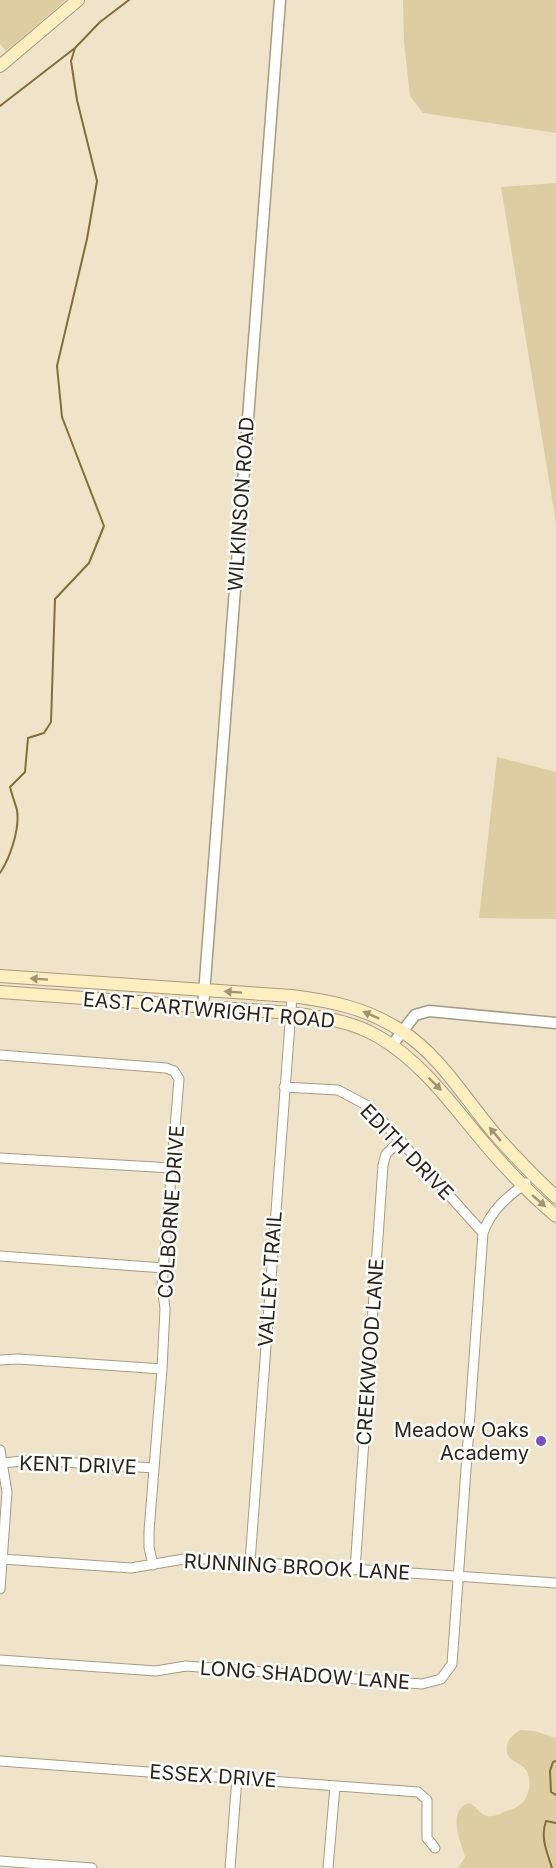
<svg xmlns="http://www.w3.org/2000/svg" width="556" height="1868" font-family="Inter,sans-serif">
  <rect width="100%" height="100%" fill="#efe4c9"/>
  <!-- green -->
  <path fill="#decda2" d="M0,0H66L6,51L0,44Z
    M403,0H556V133L423,113L410,96L404,42Z
    M556,183V523L501,187Z
    M497,757L556,772V919L479,918Z
    M520,1730L535,1731L556,1738V1868H458L465,1857C461,1842 446,1810 469,1803C477,1806 480,1815 487,1816C493,1817 499,1815 504,1812C509,1810 517,1808 521,1804C530,1796 532,1780 526,1770C521,1763 508,1761 507,1752C505,1742 512,1735 520,1730Z"/>
  <g fill="none" stroke-linecap="round" stroke-linejoin="round">
    <!-- stream -->
    <path stroke="#836e38" stroke-width="2" d="M0,106L75,48L100,22L129,0
      M0,873C10,858 20,829 17,810C15,803 12,795 10,787L25,772L28,738L44,733L51,722L55,599L89,563L104,526L62,417L57,366L87,239L97,181L77,100L71,61L75,48
      M556,1761L553,1762L550,1771L551,1792L556,1795
      M552,1868C547,1852 540,1837 546,1821L556,1823"/>
    <!-- minor casing -->
    <g stroke="#a69c83" stroke-width="11">
      <path id="minor" d="M0,1055L166,1068L174,1071L179,1079L162,1285L165,1309L162,1369L149,1531V1547L153,1565
        M284,1087L338,1090L370,1107L483,1233
        M0,1158L172,1168
        M0,1256L164,1268
        M0,1360L18,1359L162,1369
        M0,1450L7,1492L0,1589
        M3,1463L32,1460L154,1468
        M2,1559L131,1568L190,1558L556,1583
        M250,1562L292,996
        M355,1570L383,1165L386,1154L401,1140
        M0,1660L156,1671L186,1666L422,1684L441,1679L452,1664L483,1233C491,1210 507,1197 526,1183
        M0,1761L418,1792L427,1800V1838L435,1848
        M0,1861L92,1868
        M230,1868L237,1778
        M328,1868L335,1786"/>
    </g>
    <!-- tertiary casing -->
    <g stroke="#a69c83" stroke-width="13">
      <path id="tertiary" d="M203,1007L280,0
        M392,1045L415,1015L429,1011L556,1023"/>
    </g>
    <!-- secondary casing -->
    <g stroke="#a69c83" stroke-width="14">
      <path id="secondary" d="M0,66L78,0
        M0,976L292,996C331,1001 366,1008 400,1030C440,1055 465,1099 495,1134C514,1156 535,1177 556,1197
        M0,992L291,1013C321,1017 352,1021 379,1037C423,1063 452,1105 485,1144C507,1170 530,1194 556,1216"/>
    </g>
    <!-- minor -->
    <use href="#minor" stroke="#fff" stroke-width="9"/>
    <!-- tertiary -->
    <use href="#tertiary" stroke="#fff" stroke-width="10"/>
    <!-- secondary -->
    <use href="#secondary" stroke="#ffefc0" stroke-width="12"/>
  </g>
  <!-- one-way arrows -->
  <defs><path id="oneway-solid" d="M-6-.8H1V-3.2L6.5 0L1 3.2V.8H-6Z" transform="scale(1.5)"/></defs>
  <g fill="#9f9476">
    <use href="#oneway-solid" transform="translate(39 979) rotate(-176)"/>
    <use href="#oneway-solid" transform="translate(233 992) rotate(-176)"/>
    <use href="#oneway-solid" transform="translate(371 1015) rotate(-156)"/>
    <use href="#oneway-solid" transform="translate(435 1084) rotate(45)"/>
    <use href="#oneway-solid" transform="translate(495 1134) rotate(-130)"/>
    <use href="#oneway-solid" transform="translate(539 1201) rotate(41)"/>
  </g>
  <!-- markers -->
  <circle fill="#7f4dc5" stroke="#fff" stroke-width="2" cx="541" cy="1441" r="6"/>
  <g text-anchor="middle" dominant-baseline="central" stroke-width="5" stroke-linejoin="round" paint-order="stroke">
    <!-- street labels -->
    <g font-size="20" fill="#29251b" stroke="#fff">
      <text transform="translate(241 504) rotate(-86)">WILKINSON ROAD</text>
      <text transform="translate(209 1010) rotate(5)">EAST CARTWRIGHT ROAD</text>
      <text transform="translate(407 1152) rotate(46)">EDITH DRIVE</text>
      <text transform="translate(171 1212) rotate(-86)">COLBORNE DRIVE</text>
      <text transform="translate(270 1279) rotate(-86)">VALLEY TRAIL</text>
      <text transform="translate(370 1352) rotate(-86)">CREEKWOOD LANE</text>
      <text transform="translate(78 1465) rotate(2)">KENT DRIVE</text>
      <text transform="translate(297 1567) rotate(3)">RUNNING BROOK LANE</text>
      <text transform="translate(305 1675) rotate(4)">LONG SHADOW LANE</text>
      <text transform="translate(213 1776) rotate(4)">ESSEX DRIVE</text>
    </g>
    <!-- poi labels -->
    <g font-size="20" fill="#29251b" stroke="#fff" text-anchor="end">
      <text x="529" y="1430">Meadow Oaks<tspan x="529" dy="23">Academy</tspan></text>
    </g>
  </g>
</svg>
